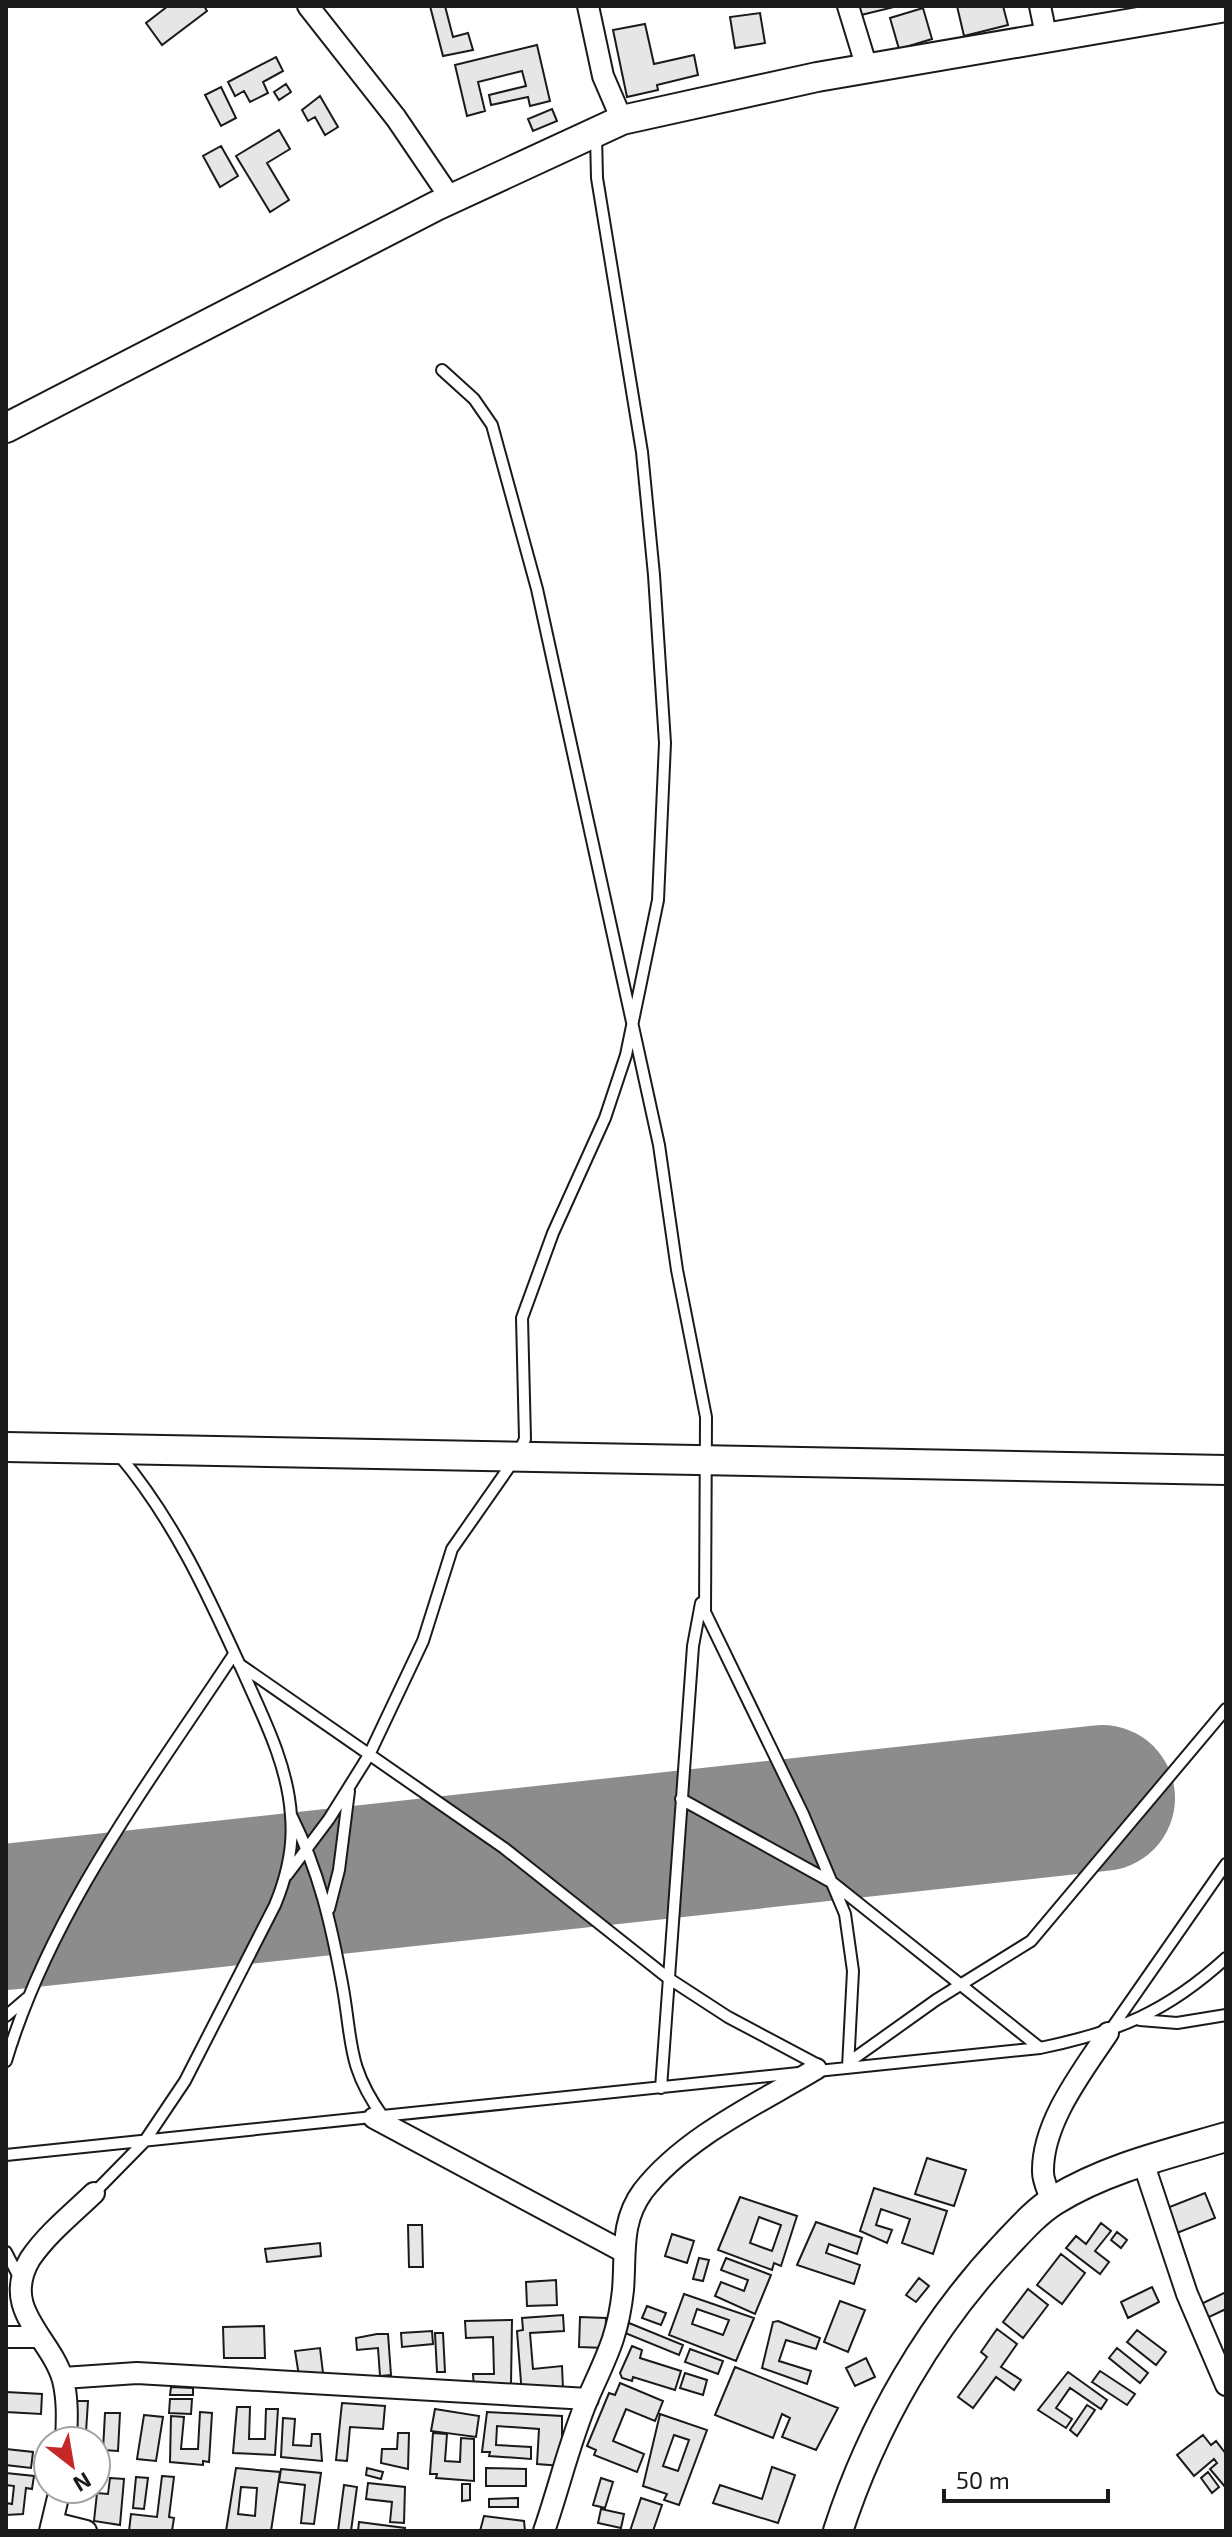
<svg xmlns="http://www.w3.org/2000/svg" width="1232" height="2537" font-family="'Exo 2',sans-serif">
  <rect width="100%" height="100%" fill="#fff"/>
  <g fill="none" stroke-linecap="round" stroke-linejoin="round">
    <!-- runway -->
    <path stroke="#8c8c8c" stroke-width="146" d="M6,1917L1102,1798"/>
  </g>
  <!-- building -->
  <path fill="#e6e6e6" stroke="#1a1a1a" stroke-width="2" fill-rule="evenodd" d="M168,6H204L207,11L162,45L146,23Z
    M430,6H445L453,37L468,33L473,50L443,56Z
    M858,6H894V7L861,15Z
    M957,6H1003L1008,25L964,36Z
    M923,8L932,39L899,49L890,18Z
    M760,13L765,43L735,48L730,17Z
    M645,24L654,64L694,55L698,75L657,85L658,90L627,97L613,30Z
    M537,45L550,101L530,106L528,97L491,105L489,95L526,86L522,71L478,82L485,111L467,116L455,65Z
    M276,57L283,71L263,82L268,93L250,102L244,91L235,96L228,82Z
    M286,84L291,92L279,100L274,92Z
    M221,87L236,118L221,126L205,95Z
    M320,96L338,127L325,135L315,117L308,121L302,110Z
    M552,109L557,121L533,131L528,119Z
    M279,130L290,149L267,163L289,200L270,212L236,156Z
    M221,146L238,176L220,187L203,156Z
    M927,2158L966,2170L954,2206L915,2194Z
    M874,2188L947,2211L933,2254L902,2243L910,2219L881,2209L876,2225L892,2230L887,2243L860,2231Z
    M1205,2193L1215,2218L1177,2233L1167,2208Z
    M740,2197L797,2216L781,2266L774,2263L772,2270L718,2250ZM759,2217L781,2225L772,2251L750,2243Z
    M816,2222L862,2238L857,2254L829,2244L826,2253L860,2265L854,2284L797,2265Z
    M1101,2223L1111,2231L1095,2251L1109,2262L1100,2274L1066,2248L1076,2236L1086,2244Z
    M408,2225H422L423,2267H409Z
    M1117,2232L1127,2240L1121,2248L1111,2240Z
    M672,2234L694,2241L687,2263L665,2256Z
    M320,2243L321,2256L267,2262L265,2249Z
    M1061,2254L1085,2273L1062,2304L1037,2285Z
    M699,2258L709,2260L703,2281L693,2279Z
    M726,2258L771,2275L755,2314L715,2296L721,2282L744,2291L748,2280L721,2270Z
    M919,2278L929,2286L916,2302L906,2295Z
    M556,2280L557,2305L527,2306L526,2282Z
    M1152,2287L1159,2302L1128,2318L1121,2302Z
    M1028,2289L1048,2305L1023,2338L1003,2322Z
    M1226,2292V2309L1207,2318L1201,2304Z
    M684,2294L754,2318L736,2361L669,2335ZM697,2309L729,2320L723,2335L692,2324Z
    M840,2301L865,2310L848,2352L824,2342Z
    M647,2306L666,2313L661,2325L642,2318Z
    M563,2315L564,2331L530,2333L533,2369L562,2366L563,2389L522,2395L517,2331L523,2330L522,2318Z
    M580,2317L606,2318L605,2348L579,2347Z
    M512,2320L511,2384L474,2388L473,2374H494L493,2337L466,2338L465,2321Z
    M778,2321L820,2338L816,2349L786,2340L779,2361L811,2371L807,2384L762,2368L773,2322Z
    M629,2323L683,2345L679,2355L625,2333Z
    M264,2326L265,2358H224L223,2327Z
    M997,2329L1017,2344L1001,2367L1021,2380L1014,2390L996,2377L973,2408L958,2397L987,2357L981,2352Z
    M1137,2330L1166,2352L1156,2365L1127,2342Z
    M432,2331L433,2344L402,2347L401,2333Z
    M435,2333H443L445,2372H437Z
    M377,2334H388L391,2375L380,2376L378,2348L357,2350L356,2338Z
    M632,2346L642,2350L640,2358L681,2371L675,2390L633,2377L632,2381L622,2378L620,2373Z
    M320,2348L323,2373L299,2376L295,2351Z
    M1117,2348L1148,2373L1140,2383L1109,2358Z
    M690,2349L723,2361L718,2374L685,2362Z
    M866,2358L875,2377L855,2386L846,2368Z
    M735,2367L838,2408L816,2450L782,2437L790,2418L782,2414L773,2438L715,2415Z
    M1100,2371L1135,2394L1127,2405L1092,2382Z
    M1068,2372L1107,2400L1101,2409L1070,2388L1056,2408L1072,2419L1066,2428L1038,2410Z
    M685,2373L707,2380L703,2395L680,2388Z
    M620,2383L663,2401L655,2421L626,2409L613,2441L644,2454L637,2472L594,2455L596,2450L587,2446L609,2393L615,2395Z
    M171,2387L193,2388V2395H170Z
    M6,2392L42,2394L41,2414L6,2412Z
    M170,2399H192L191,2414L169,2413Z
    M77,2401H88L86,2432L75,2431Z
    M342,2403L385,2406L383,2429L350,2427L347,2461L336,2460Z
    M1087,2405L1095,2410L1077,2436L1070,2430Z
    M237,2407H250L249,2439H265L266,2409H278L275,2455L233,2453Z
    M435,2409L479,2416L476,2437L431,2431Z
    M200,2412L212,2413L209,2462L203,2461V2465L170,2462L171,2416L184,2417L181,2449H198Z
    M487,2412L562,2416V2466L537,2464L539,2429L497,2426L496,2445L531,2447V2459L489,2456L490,2452H482Z
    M105,2413H120L118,2451L103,2450Z
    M660,2414L707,2430L679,2505L664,2500L667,2494L643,2486ZM674,2435L689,2440L678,2471L663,2466Z
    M144,2415L163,2417L156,2461L137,2459Z
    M283,2418L295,2419L293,2445L311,2446L312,2434H320L322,2461L281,2457Z
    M398,2433H409L408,2469L381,2463L382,2449H397Z
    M433,2433L447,2434L445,2461L460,2462L461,2438L474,2439V2481L436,2478L437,2474H430Z
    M1203,2435L1211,2445L1216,2441L1226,2454V2488L1210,2469L1217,2463L1214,2459L1194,2476L1177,2455Z
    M6,2449L33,2452L31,2468L6,2465Z
    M772,2467L795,2475L778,2523L713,2503L720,2485L762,2499Z
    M236,2468L280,2472L271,2531H226ZM241,2487L257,2488L255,2516L238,2514Z
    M367,2468L383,2472L381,2479L366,2475Z
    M486,2468L526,2469V2486H486Z
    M281,2469L321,2473L314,2524L301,2523L305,2485L279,2482Z
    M1208,2472L1219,2487L1212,2493L1201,2478Z
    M6,2473L34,2476L32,2489L26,2488L23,2514L6,2515V2503L12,2504L14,2486L6,2485Z
    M162,2476L174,2477L169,2517L174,2518L172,2531H129L131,2514L157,2517Z
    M136,2477L148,2478L144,2509L133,2508Z
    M110,2478L124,2479L120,2525L94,2521L97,2493L108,2494Z
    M601,2478L613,2482L605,2508L593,2505Z
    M368,2483L405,2487L404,2523L390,2522L392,2502L366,2499Z
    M462,2484H470V2500L462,2501Z
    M344,2485L357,2487L351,2531H338Z
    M518,2498V2507H489V2499Z
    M641,2498L662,2505L653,2531H630Z
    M601,2509L624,2514L621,2528L598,2523Z
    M484,2516L524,2521L525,2531H480Z
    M359,2522L405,2528V2531H358Z"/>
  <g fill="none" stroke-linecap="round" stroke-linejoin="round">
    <!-- lane casing -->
    <g stroke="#1a1a1a" stroke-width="14">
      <path id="lane" d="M442,370L474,399L492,425L537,589L659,1145L677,1270L706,1417L705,1612L803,1814L845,1914L853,1971L848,2067
        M239,1664L504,1848L668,1978L728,2017L820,2066
        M681,1799L833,1883L1040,2048
        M292,1817C319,1871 331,1924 342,1983C353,2042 346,2065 383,2117
        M287,1875L329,1819L369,1755L423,1641L452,1549L517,1456L525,1439L522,1318L553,1233L605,1118L626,1055L658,900L665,743L654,575L642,452L597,178L596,136
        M329,1909L339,1870L349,1791
        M6,2016L27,1998
        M1140,2020L1177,2023L1226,2015
        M1109,2032L1226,1864
        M6,2061C51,1911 149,1783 234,1654
        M849,2062L936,2000L1031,1941L1226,1709
        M661,2088L693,1646L701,1603
        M6,2155L1040,2048C1118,2032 1167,2012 1226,1958
        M94,2193L144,2142L185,2081L275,1905C287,1876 294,1848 291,1816C288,1765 263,1717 243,1672C208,1595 174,1520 119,1455
        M6,2252L20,2279"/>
    </g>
    <!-- street casing -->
    <g stroke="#1a1a1a" stroke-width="24">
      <path id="street" d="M308,6L396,118L451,199
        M588,6L603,76L622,120
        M848,6L867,68
        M1040,6L1046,35
        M374,2118L622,2251
        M1143,2162L1187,2294L1226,2385
        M1052,2202C1049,2192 1043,2182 1043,2172C1042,2123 1082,2072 1108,2033
        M6,2337H36
        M63,2378L137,2373L588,2399
        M66,2441C67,2421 68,2400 63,2380C51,2337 0,2310 30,2259C47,2234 72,2214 94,2193
        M54,2523L86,2531
        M50,2531L60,2489
        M544,2531C559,2488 570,2440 588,2398C606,2357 618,2337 623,2290C626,2254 620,2222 643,2191C685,2137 759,2103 816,2069"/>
    </g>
    <!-- secondary casing -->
    <g stroke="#1a1a1a" stroke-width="32">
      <path id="secondary" d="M6,428L436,206L622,120L817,77L1226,7
        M6,1447L1226,1470
        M838,2531C872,2426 930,2325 1006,2245C1021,2229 1037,2211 1055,2200C1107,2168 1168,2154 1226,2137"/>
    </g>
    <!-- lane -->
    <use href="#lane" stroke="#fff" stroke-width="10"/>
    <!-- street -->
    <use href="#street" stroke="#fff" stroke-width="20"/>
    <!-- secondary -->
    <use href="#secondary" stroke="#fff" stroke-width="28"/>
  </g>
  <!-- border -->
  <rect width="1232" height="2537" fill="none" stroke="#1a1a1a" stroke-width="16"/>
  <!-- north arrow -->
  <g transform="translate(72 2465) rotate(149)"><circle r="38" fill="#ffffff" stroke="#a3a3a3" stroke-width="2"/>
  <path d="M0-6L14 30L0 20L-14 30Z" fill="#c62828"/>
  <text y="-12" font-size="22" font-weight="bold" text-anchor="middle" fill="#1a1a1a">N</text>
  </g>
  <!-- scale -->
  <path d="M944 2489v12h164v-12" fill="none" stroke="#1a1a1a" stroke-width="4"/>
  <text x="956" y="2489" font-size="24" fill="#1a1a1a" stroke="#ffffff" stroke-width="6" paint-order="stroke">50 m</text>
</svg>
